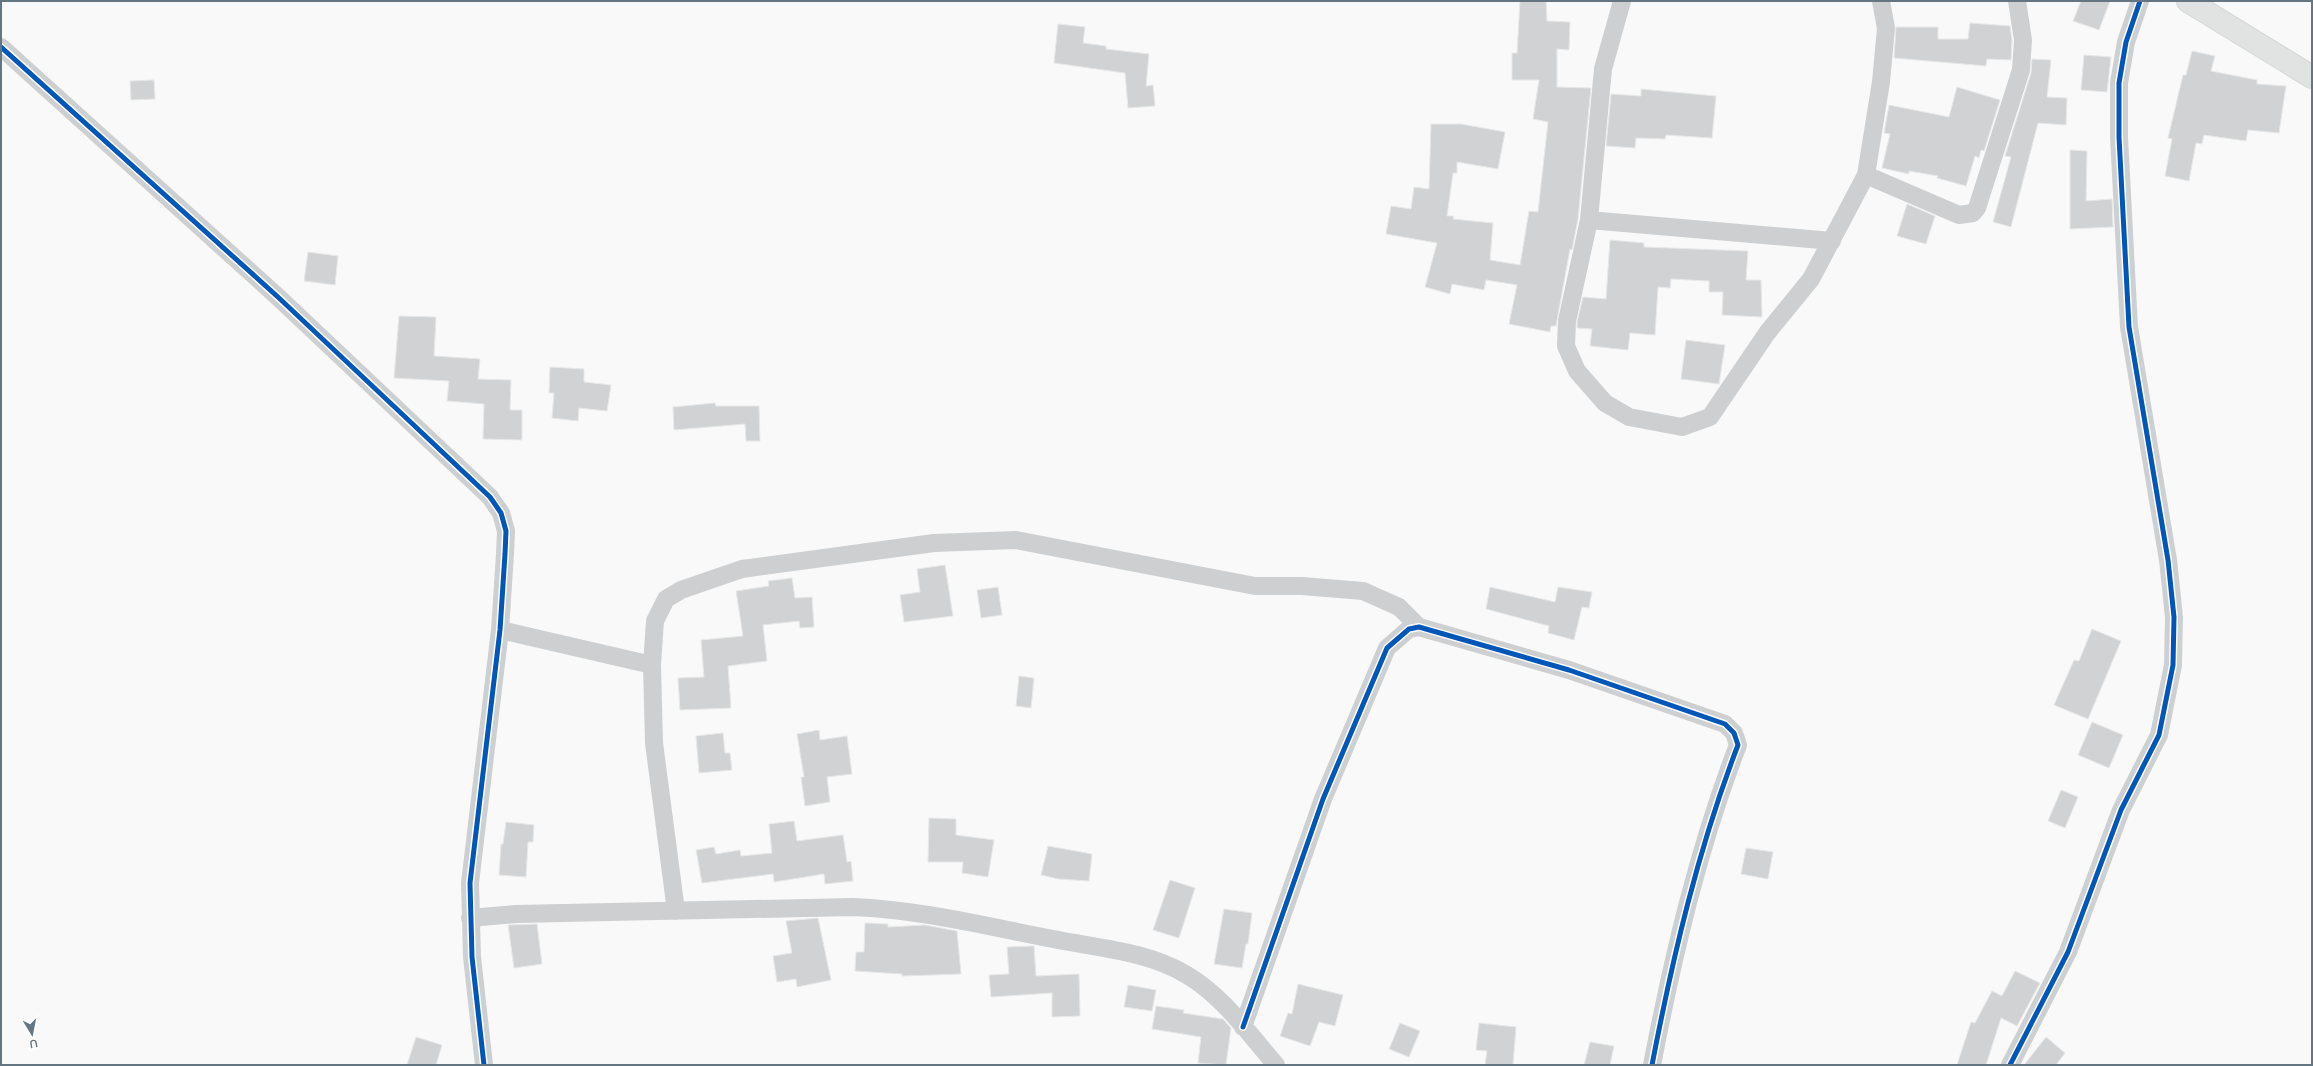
<svg xmlns="http://www.w3.org/2000/svg" width="2313" height="1066" font-family="Mulish,sans-serif">
  <rect width="100%" height="100%" fill="#f9f9f9"/>
  <!-- building -->
  <path fill="#d0d2d3" stroke="#e8e8e8" d="M1520,1H1546L1547,21L1570,22L1569,50L1557,49V87L1591,88L1578,219L1572,250L1570,249L1556,326H1551L1550,332L1509,324L1517,285L1486,280L1484,290L1452,284L1450,294L1425,287L1437,243L1386,234L1391,206L1411,209L1414,187L1429,189L1431,124H1461L1505,132L1498,169L1457,162V173H1453L1447,216H1454L1453,219L1493,223L1490,260L1520,265L1529,211L1538,212L1548,122L1533,119L1539,80H1512V53H1517Z
    M2081,1H2110L2099,30L2073,21Z
    M1970,23L2010,26L2012,40L2011,60L1987,59L1986,66L1894,58L1896,27H1938V39H1968Z
    M1058,24L1085,27L1083,43L1106,46V49L1149,54L1146,86L1153,85L1155,106L1128,108L1125,73L1054,63Z
    M2192,51L2215,56L2211,71L2257,80V84L2286,86L2279,133L2248,130L2246,141L2204,135L2202,144L2196,143L2189,181L2165,176L2172,139L2168,138L2183,75H2186Z
    M2084,55L2111,57L2107,92L2081,90Z
    M2032,59L2051,60L2047,97L2067,98L2066,125L2038,123L2011,227L1993,222L2011,157L2005,156L2031,73Z
    M154,80L155,99L131,100L130,81Z
    M1957,87L2000,100L1984,151L1981,150L1979,158L1975,156L1966,186L1937,178L1938,176L1909,171V174L1882,168L1890,134L1884,133L1889,105L1949,117Z
    M1641,89L1716,96L1712,138L1666,135L1665,139L1636,138L1635,148L1606,146L1611,94L1641,96Z
    M2070,150L2087,151L2086,201L2112,199L2113,227L2070,229Z
    M1907,204L1935,216L1926,244L1897,236Z
    M1610,240L1644,243V247L1748,251L1746,280H1761L1762,317L1722,315L1723,292H1709V281L1671,279L1670,288L1658,287L1655,335L1630,333L1628,350L1590,346L1592,329L1577,328V322L1583,297L1606,299Z
    M308,252L338,256L335,285L304,281Z
    M399,316L436,317L434,356L480,359L478,379L511,380L510,410H522V440L483,439L484,404L447,401L449,381L394,378Z
    M1686,340L1725,345L1719,384L1681,379Z
    M550,367L584,369V382L611,385L607,411L579,408L578,421L552,418L554,393H549Z
    M715,403L716,406H759L760,441H746L745,424L674,430L673,407Z
    M945,565L953,616L904,622L900,595L920,592L917,569Z
    M792,578L795,598L812,597L814,627L800,628L799,621L763,625L767,661L728,666L731,708L680,710L678,678L704,677L701,640L743,636L736,591L769,586L768,581Z
    M998,587L1002,615L981,618L977,590Z
    M1490,587L1555,602L1558,587L1592,592L1589,608L1582,607L1574,640L1548,633L1549,626L1486,609Z
    M2092,629L2121,641L2088,719L2054,705L2074,660L2079,661Z
    M1019,676L1034,678L1031,708L1016,706Z
    M2092,722L2123,735L2109,768L2078,755Z
    M819,730L820,740L847,736L852,774L827,777L830,802L805,806L801,777H804L797,734Z
    M723,733L725,753H730L732,770L699,773L696,736Z
    M2061,790L2078,797L2065,828L2048,821Z
    M929,818L956,819V835L994,840L988,877L962,873L963,862H928Z
    M794,821L797,841L843,835L847,862L851,861L853,881L825,884L824,874L774,882L773,874L702,883L696,850L714,847L716,854L740,850L741,856L772,853L769,824Z
    M506,822L534,825L533,842H528L526,877L499,875L501,844H503Z
    M1048,846L1092,854L1089,881L1059,879L1041,875Z
    M1746,848L1773,852L1768,879L1741,874Z
    M1170,880L1195,888L1179,938L1153,930Z
    M1224,909L1252,913L1248,944H1246L1242,968L1214,964Z
    M818,918L831,980L797,987L796,979L777,982L773,956L792,953L786,921Z
    M865,923L888,924V927L925,925L957,931L961,974L902,976V974L855,971L856,952H864Z
    M537,924L542,964L514,968L508,925Z
    M1034,946L1036,976L1079,974L1080,1016L1052,1017V993L991,997L989,975L1009,974L1007,947Z
    M2015,971L2040,983L2017,1026L2001,1018L1986,1065H1957L1971,1022L1975,1023L1992,991L2002,996Z
    M1298,984L1343,995L1335,1026L1319,1022L1310,1046L1280,1036L1288,1013L1292,1014Z
    M1128,985L1156,990L1152,1011L1124,1007Z
    M1156,1006L1184,1010L1183,1013L1223,1019L1231,1028L1226,1065L1198,1063L1201,1037L1152,1029Z
    M1400,1023L1420,1031L1409,1057L1389,1049Z
    M1479,1023L1516,1027L1513,1065H1485L1487,1051L1476,1050Z
    M416,1037L442,1045L436,1065H407Z
    M2046,1037L2065,1053L2056,1065H2024Z
    M1590,1042L1614,1046L1610,1065H1584Z"/>
  <g fill="none" stroke-linecap="round" stroke-linejoin="round">
    <!-- secondary casing -->
    <g stroke="#d5d6d7" stroke-width="24">
      <path id="secondary" d="M2188,1L2312,77"/>
    </g>
    <!-- street -->
    <path stroke="#cecfd0" stroke-width="18" d="M1622,1L1603,69L1589,220L1567,321L1566,346L1577,371L1605,403L1629,417L1682,427L1710,417L1767,333L1811,279L1866,175L1881,82L1886,28L1881,1
      M1,47L279,298L490,497L501,513L506,531L505,554L500,630L470,883L472,957L484,1065
      M1866,175L1959,215L1973,213L1977,208L2021,70L2023,40L2017,1
      M1589,220L1832,241
      M500,630L652,665
      M676,911L654,743L652,665L655,621L666,599L681,590L742,569L934,543L1016,540L1255,586H1302L1363,591L1399,607L1419,627
      M470,918L516,914L853,907C923,910 985,926 1053,939C1098,948 1147,951 1187,975C1224,997 1248,1033 1276,1065
      M1243,1027L1323,799L1387,648L1409,629L1419,627L1569,670L1725,724L1734,733L1738,745C1698,849 1673,956 1652,1065
      M2010,1065L2068,952L2121,810L2159,735L2173,665L2174,617L2168,560L2129,327L2119,137V83L2126,42L2140,1"/>
    <!-- secondary -->
    <use href="#secondary" stroke="#e1e2e2" stroke-width="22"/>
    <!-- cycleway casing -->
    <g stroke="#fff" stroke-width="8">
      <path id="cycleway" d="M1,47L279,298L490,497L501,513L506,531L505,554L500,630L470,883L472,957L484,1065
        M1243,1027L1323,799L1387,648L1409,629L1419,627L1569,670L1725,724L1734,733L1738,745C1698,849 1673,956 1652,1065
        M2010,1065L2068,952L2121,810L2159,735L2173,665L2174,617L2168,560L2129,327L2119,137V83L2126,42L2140,1"/>
    </g>
    <!-- cycleway -->
    <use href="#cycleway" stroke="#0057b8" stroke-width="5"/>
  </g>
  <!-- border -->
  <rect width="2313" height="1066" fill="none" stroke="#657683" stroke-width="4"/>
  <!-- north arrow -->
  <g transform="translate(32 1034) rotate(170)" stroke="#ffffff" stroke-width="3" paint-order="stroke">
  <path d="M0-3L7 15L0 10L-7 15Z" fill="#657683"/>
  <text y="-6" font-size="11" font-weight="bold" text-anchor="middle" fill="#657683">U</text>
  </g>
</svg>
